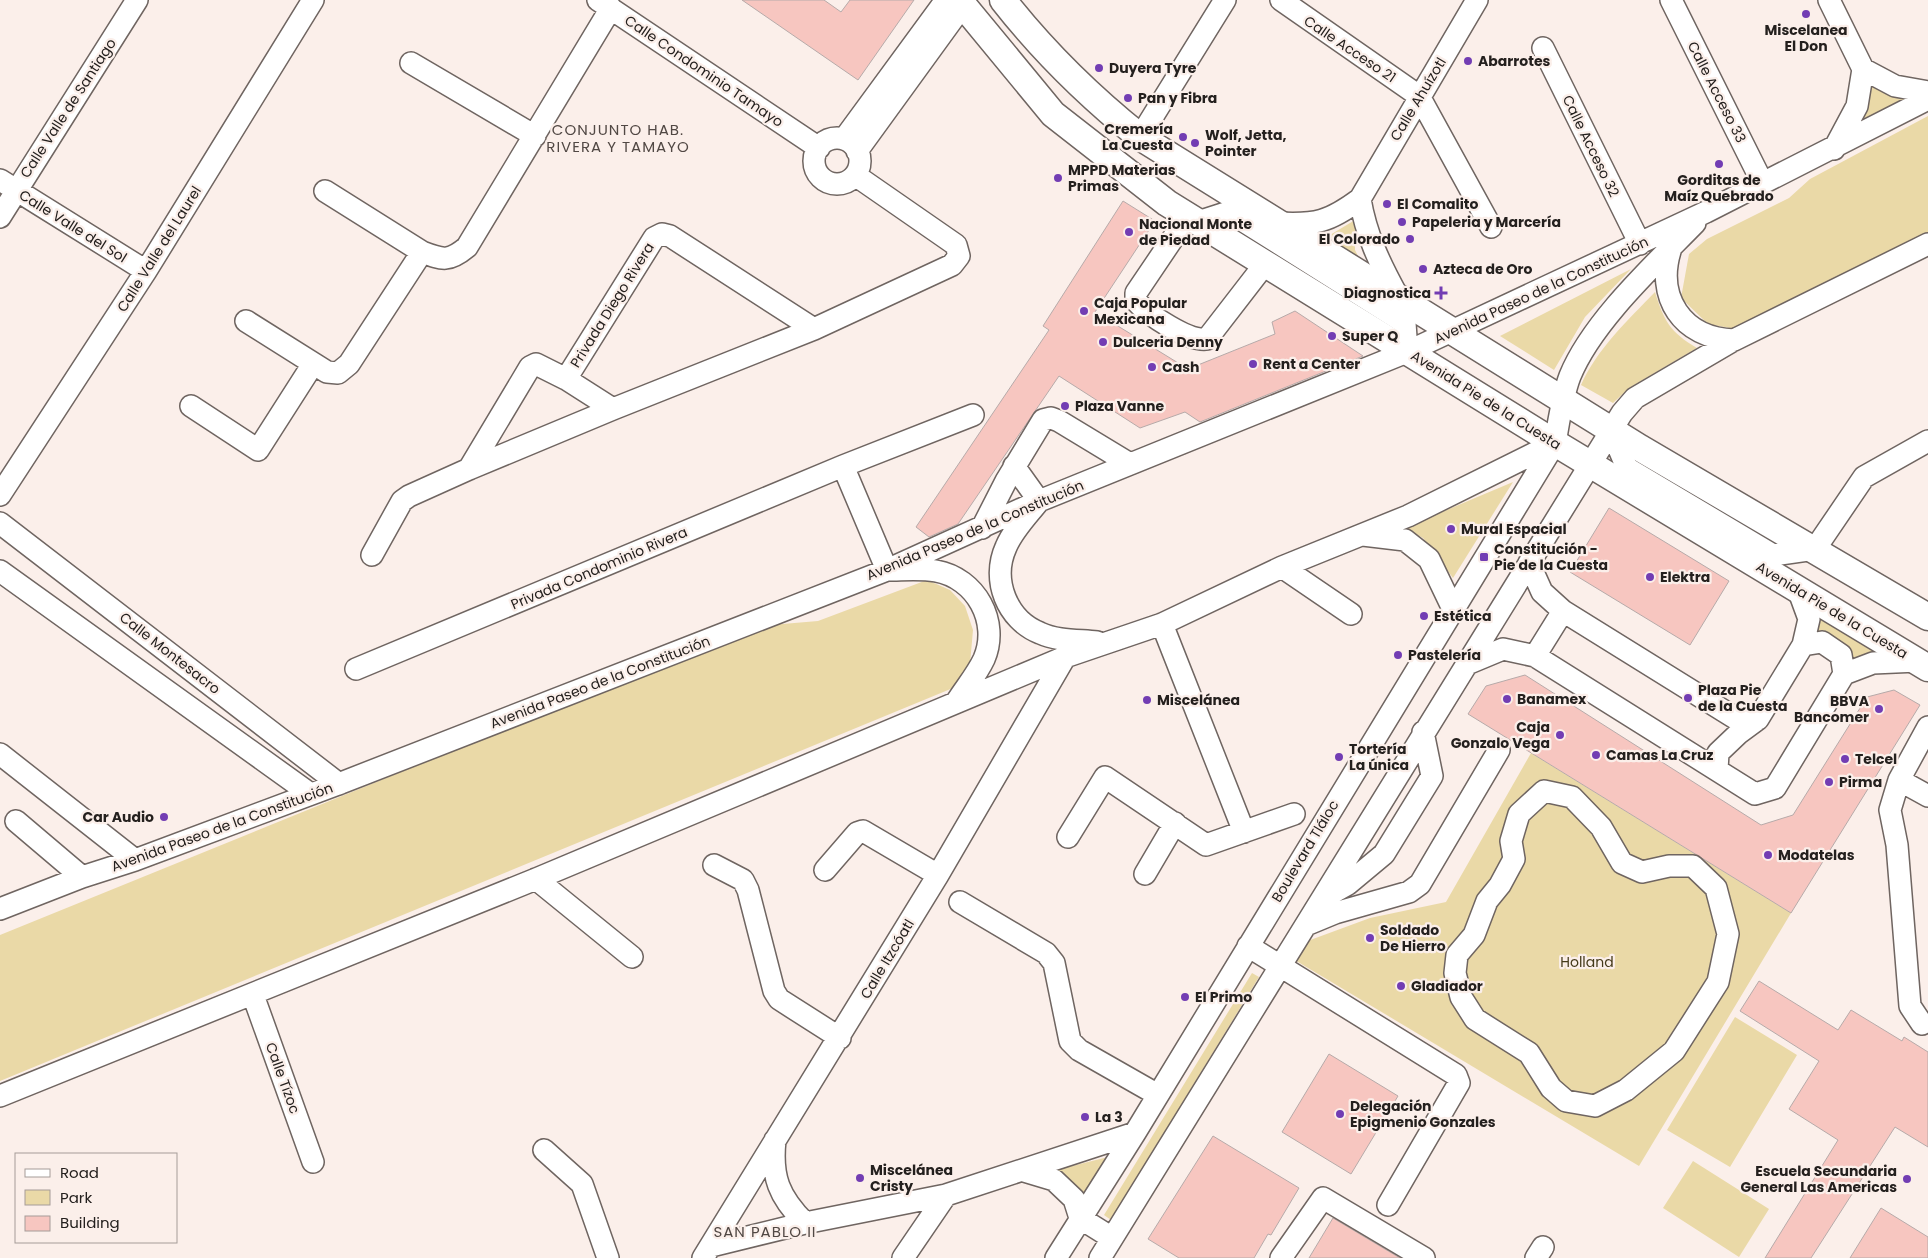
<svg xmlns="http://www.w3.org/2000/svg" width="1928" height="1258" font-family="Poppins,sans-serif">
  <rect width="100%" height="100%" fill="#fbefea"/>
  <!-- green -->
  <path fill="#ead9a7" d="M1869,84L1892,96L1907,99L1858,127L1868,106Z
    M1928,116V234L1735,329L1708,324L1681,298L1689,254L1707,239L1789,198L1810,179Z
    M1355,220V250L1361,262L1315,235H1330Z
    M1631,269L1585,317L1554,370L1500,336Z
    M1655,292C1664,321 1670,332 1697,348L1629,388L1613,403L1581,385C1597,349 1628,320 1655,292Z
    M1513,482L1453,578L1423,538L1404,528Z
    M927,580L950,590L965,606L973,630L970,664L953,688L0,1081V935L760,626L818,621Z
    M1798,589L1918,661L1844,674L1841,655L1803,645Z
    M1531,753L1791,913L1639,1166L1288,956L1294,946L1370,918L1446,902Z
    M1252,973L1259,977L1111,1220L1104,1215Z
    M1735,1017L1797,1055L1730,1167L1667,1130Z
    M1108,1157L1080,1201L1052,1171Z
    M1693,1161L1769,1209L1739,1257L1663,1208Z"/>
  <!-- building -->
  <path fill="#f7c6c0" stroke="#b6aaa9" d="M742,0H824L841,12L850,0H914L858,80Z
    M1123,201L1155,221L1095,312L1188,369L1275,334L1272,322L1295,311L1363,356L1200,422L1185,412L1140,428L1059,376L958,524L929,537L916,527L1049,330L1043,326Z
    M1609,508L1729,581L1690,645L1570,572Z
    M1525,675L1761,825L1793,815L1867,697L1894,690L1920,705L1791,913L1468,714L1486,686Z
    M1759,981L1838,1030L1851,1010L1902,1041L1904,1037L1928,1052V1147L1895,1127L1811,1258H1765L1838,1140L1789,1109L1819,1061L1740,1011Z
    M1329,1054L1398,1096L1351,1174L1282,1132Z
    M1213,1136L1299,1188L1271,1235L1268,1234L1254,1258H1179L1148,1239Z
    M1881,1208L1928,1237V1258H1850Z
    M1333,1218L1400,1258H1309Z"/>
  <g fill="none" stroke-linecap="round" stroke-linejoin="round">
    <!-- minor casing -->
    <g stroke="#6f6561" stroke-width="24">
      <path id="minor" d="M598,0L819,148
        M1281,0L1419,96L1491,227
        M1671,0L1763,184
        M1829,0L1863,69L1857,106L1834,149
        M1543,48L1640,244
        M411,63L535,136
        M1863,69L1895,86L1928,92
        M1140,137L1225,0
        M814 161a23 23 0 1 1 46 0a23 23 0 1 1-46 0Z
        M844,139L946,0
        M857,151L963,5
        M0,180L146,271
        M325,191L422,252C443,260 449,262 467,247L611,8
        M1360,199C1366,235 1380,264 1397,295
        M1188,216L1136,293V301C1148,315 1189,342 1207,339L1265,264
        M0,217L137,0
        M1198,222L1229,212L1405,323L1407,352
        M1278,223C1316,225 1329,222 1360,199L1477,0
        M1671,248C1655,297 1682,338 1734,340
        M246,321L327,372L338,373L349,364L422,252
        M566,379L654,238L662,234L670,236L814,329
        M191,406L258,450L313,364
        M1611,430L1627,468L1773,555L1815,549L1864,477L1928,441
        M843,466L887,570C903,570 920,568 936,571C976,578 1000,622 984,659C977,674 966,687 957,701
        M1014,466L1039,501C1028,515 1013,530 1006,547C991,580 1007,620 1040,633C1057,641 1079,640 1097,642
        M469,469L530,367L536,364L566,379L613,409
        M0,495L146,271L313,0
        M0,523L339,784
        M982,528L1006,481L1043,420L1051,418L1059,421L1130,464
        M1363,535L1405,540L1429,559L1453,609
        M372,555L402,501L409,496L469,469L613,409L814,329L952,265L959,256L956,245L855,175
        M1529,563L1542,592L1563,611L1740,721L1758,719L1803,645L1809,619L1798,589
        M1282,567L1351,614
        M0,571L309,793
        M1162,624L1244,832
        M1803,645L1822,642L1841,655L1844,674
        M1535,656L1563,611
        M1467,664L1503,649L1535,656L1755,794L1775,788L1844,674L1873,663L1918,661
        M356,669L843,466L973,415
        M1928,727L1899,780L1928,796
        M0,754L135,860
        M1717,770L1718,753L1739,733L1758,719
        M1899,780L1890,810L1897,845L1910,1006L1922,1024
        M1544,791L1572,797L1601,827L1622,863L1642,872L1669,866H1693L1716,888L1728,934L1718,982L1674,1051L1626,1090L1595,1106L1566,1101L1551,1088L1529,1053L1475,1019L1461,997L1455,973L1457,955L1474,935L1487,901L1500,885L1514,859L1511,841L1519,814Z
        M16,821L82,877
        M1068,837L1105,777L1206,845L1294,814
        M714,865L743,880L748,890L774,991L779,999L840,1038
        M825,870L857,833L863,831L938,875
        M1145,874L1175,823
        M536,879L632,957
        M1323,898L1348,884L1384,854L1432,776L1423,732
        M960,902L1046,953L1054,963L1070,1041L1079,1050L1158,1095
        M0,909L82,877L135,860L341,783L887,570L1039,501L1407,352L1706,212L1928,99
        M1306,925L1335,913L1409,892L1420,884L1499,750
        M1248,946L1456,1075L1459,1083L1388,1205
        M253,995L313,1162
        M0,1096L536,879L1065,657L1162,624L1282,567L1408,516L1555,443
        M775,1140C771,1177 779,1197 805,1223
        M544,1150L582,1184L608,1258
        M1024,1171L1054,1180L1074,1199L1080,1218L1112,1238
        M711,1246L805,1223L946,1195L1135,1133
        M703,1258L938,875L1065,657
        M903,1258L946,1195
        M1056,1258L1135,1133L1555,443C1559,421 1562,397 1570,376C1592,322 1654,265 1695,223
        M1100,1258L1622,413L1635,398L1734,340L1928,244
        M1281,1258L1323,1198L1424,1258
        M1536,1258L1543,1247"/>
    </g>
    <!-- major casing -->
    <g stroke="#6f6561" stroke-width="29">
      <path id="major" d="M959,0L1053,114L1167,203L1555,443L1928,668
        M1003,0C1043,51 1090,97 1140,137L1640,448L1928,617"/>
    </g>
    <!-- minor -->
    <use href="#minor" stroke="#fff" stroke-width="21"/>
    <!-- major -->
    <use href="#major" stroke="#fff" stroke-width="26"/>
  </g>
  <!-- markers -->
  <g fill="#723db3" stroke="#fbefea" stroke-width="2">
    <circle cx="1806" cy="14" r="5"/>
    <circle cx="1468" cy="61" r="5"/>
    <circle cx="1099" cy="68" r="5"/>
    <circle cx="1128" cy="98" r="5"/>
    <circle cx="1183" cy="137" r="5"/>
    <circle cx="1195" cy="143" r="5"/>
    <circle cx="1719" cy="164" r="5"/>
    <circle cx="1058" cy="178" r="5"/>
    <circle cx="1387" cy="204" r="5"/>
    <circle cx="1402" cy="222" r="5"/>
    <circle cx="1129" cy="232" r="5"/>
    <circle cx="1410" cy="239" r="5"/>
    <circle cx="1423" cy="269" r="5"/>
    <path d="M1438.5 285.5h5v5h5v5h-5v5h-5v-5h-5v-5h5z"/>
    <circle cx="1084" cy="311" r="5"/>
    <circle cx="1332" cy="336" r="5"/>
    <circle cx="1103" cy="342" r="5"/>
    <circle cx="1253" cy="364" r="5"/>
    <circle cx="1152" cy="367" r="5"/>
    <circle cx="1065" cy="406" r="5"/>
    <circle cx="1451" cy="529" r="5"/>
    <rect x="1479" y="552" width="10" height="10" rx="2.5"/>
    <circle cx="1650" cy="577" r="5"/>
    <circle cx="1424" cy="616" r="5"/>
    <circle cx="1398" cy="655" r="5"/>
    <circle cx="1688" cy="698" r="5"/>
    <circle cx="1507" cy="699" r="5"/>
    <circle cx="1147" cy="700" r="5"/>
    <circle cx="1879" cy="709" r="5"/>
    <circle cx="1560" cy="735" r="5"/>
    <circle cx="1596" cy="755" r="5"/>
    <circle cx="1339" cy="757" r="5"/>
    <circle cx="1845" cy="759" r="5"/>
    <circle cx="1829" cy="782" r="5"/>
    <circle cx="164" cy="817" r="5"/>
    <circle cx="1768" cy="855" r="5"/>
    <circle cx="1370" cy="938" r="5"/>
    <circle cx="1401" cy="986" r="5"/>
    <circle cx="1185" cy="997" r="5"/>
    <circle cx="1340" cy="1114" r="5"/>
    <circle cx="1085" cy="1117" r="5"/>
    <circle cx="860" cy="1178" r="5"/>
    <circle cx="1907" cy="1179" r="5"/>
  </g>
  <g text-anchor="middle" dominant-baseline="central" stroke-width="4.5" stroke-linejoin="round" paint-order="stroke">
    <!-- poi labels -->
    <g font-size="14" font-weight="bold" fill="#24201e" stroke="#fbefea" text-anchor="start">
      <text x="1806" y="30" text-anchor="middle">Miscelanea<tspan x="1806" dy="16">El Don</tspan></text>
      <text x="1478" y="61">Abarrotes</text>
      <text x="1109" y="68">Duyera Tyre</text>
      <text x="1138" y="98">Pan y Fibra</text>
      <text x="1173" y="129" text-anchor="end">Cremería<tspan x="1173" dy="16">La Cuesta</tspan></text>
      <text x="1205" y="135">Wolf, Jetta,<tspan x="1205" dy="16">Pointer</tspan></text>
      <text x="1068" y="170">MPPD Materias<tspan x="1068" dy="16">Primas</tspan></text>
      <text x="1719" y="180" text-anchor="middle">Gorditas de<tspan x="1719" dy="16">Maíz Quebrado</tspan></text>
      <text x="1397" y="204">El Comalito</text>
      <text x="1412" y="222">Papeleria y Marcería</text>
      <text x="1139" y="224">Nacional Monte<tspan x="1139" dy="16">de Piedad</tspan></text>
      <text x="1400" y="239" text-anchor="end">El Colorado</text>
      <text x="1433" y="269">Azteca de Oro</text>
      <text x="1431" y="293" text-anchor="end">Diagnostica</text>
      <text x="1094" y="303">Caja Popular<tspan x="1094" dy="16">Mexicana</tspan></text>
      <text x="1342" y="336">Super Q</text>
      <text x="1113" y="342">Dulceria Denny</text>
      <text x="1263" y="364">Rent a Center</text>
      <text x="1162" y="367">Cash</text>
      <text x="1075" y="406">Plaza Vanne</text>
      <text x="1461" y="529">Mural Espacial</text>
      <text x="1494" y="549">Constitución -<tspan x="1494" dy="16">Pie de la Cuesta</tspan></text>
      <text x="1660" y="577">Elektra</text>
      <text x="1434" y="616">Estética</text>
      <text x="1408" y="655">Pastelería</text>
      <text x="1698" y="690">Plaza Pie<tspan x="1698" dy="16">de la Cuesta</tspan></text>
      <text x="1517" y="699">Banamex</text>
      <text x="1157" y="700">Miscelánea</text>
      <text x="1869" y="701" text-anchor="end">BBVA<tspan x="1869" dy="16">Bancomer</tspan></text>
      <text x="1550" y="727" text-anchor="end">Caja<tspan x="1550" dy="16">Gonzalo Vega</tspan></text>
      <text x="1349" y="749">Tortería<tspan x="1349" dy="16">La única</tspan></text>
      <text x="1606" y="755">Camas La Cruz</text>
      <text x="1855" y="759">Telcel</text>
      <text x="1839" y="782">Pirma</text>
      <text x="154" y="817" text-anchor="end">Car Audio</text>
      <text x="1778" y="855">Modatelas</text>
      <text x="1380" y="930">Soldado<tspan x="1380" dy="16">De Hierro</tspan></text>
      <text x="1411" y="986">Gladiador</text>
      <text x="1195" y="997">El Primo</text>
      <text x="1350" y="1106">Delegación<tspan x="1350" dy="16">Epigmenio Gonzales</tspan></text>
      <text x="1095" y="1117">La 3</text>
      <text x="870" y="1170">Miscelánea<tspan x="870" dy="16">Cristy</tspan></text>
      <text x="1897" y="1171" text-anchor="end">Escuela Secundaria<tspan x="1897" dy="16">General Las Americas</tspan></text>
    </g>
    <!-- street labels -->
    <g font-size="14" fill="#24201e" stroke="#fbefea">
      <text transform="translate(1350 49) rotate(34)">Calle Acceso 21</text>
      <text transform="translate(704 71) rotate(34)">Calle Condominio Tamayo</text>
      <text transform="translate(1717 92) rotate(63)">Calle Acceso 33</text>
      <text transform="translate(1418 99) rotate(-59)">Calle Ahuízotl</text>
      <text transform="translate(68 108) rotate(-57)">Calle Valle de Santiago</text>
      <text transform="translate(1591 146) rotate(64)">Calle Acceso 32</text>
      <text transform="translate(73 226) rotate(32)">Calle Valle del Sol</text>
      <text transform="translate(159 249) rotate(-58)">Calle Valle del Laurel</text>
      <text transform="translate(1541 290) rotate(-25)">Avenida Paseo de la Constitución</text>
      <text transform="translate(612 305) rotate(-58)">Privada Diego Rivera</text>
      <text transform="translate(1486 400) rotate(32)">Avenida Pie de la Cuesta</text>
      <text transform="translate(975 530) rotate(-23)">Avenida Paseo de la Constitución</text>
      <text transform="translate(599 568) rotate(-23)">Privada Condominio Rivera</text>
      <text transform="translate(1832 610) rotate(31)">Avenida Pie de la Cuesta</text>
      <text transform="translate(170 653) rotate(38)">Calle Montesacro</text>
      <text transform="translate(600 682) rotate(-21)">Avenida Paseo de la Constitución</text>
      <text transform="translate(222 827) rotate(-20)">Avenida Paseo de la Constitución</text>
      <text transform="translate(1305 851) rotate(-59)">Boulevard Tláloc</text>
      <text transform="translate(887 959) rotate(-59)">Calle Itzcóatl</text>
      <text transform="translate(283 1078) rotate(70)">Calle Tízoc</text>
    </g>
    <!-- park labels -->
    <g font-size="14" fill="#453a1a" stroke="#fbefea">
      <text x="1587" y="962">Holland</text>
    </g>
    <!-- neighbourhood labels -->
    <g font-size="15" letter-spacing="1" fill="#514844" stroke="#fbefea">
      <text x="618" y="129">CONJUNTO HAB.<tspan x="618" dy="17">RIVERA Y TAMAYO</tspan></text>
      <text x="765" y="1231">SAN PABLO II</text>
    </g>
  </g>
  <!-- legend -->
  <rect x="15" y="1153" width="162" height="90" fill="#fbefea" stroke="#a59c98"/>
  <rect x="25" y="1169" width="25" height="8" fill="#ffffff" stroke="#a59c98"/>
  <text x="60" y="1178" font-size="15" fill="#24201e">Road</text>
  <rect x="25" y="1190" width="25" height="15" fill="#ead9a7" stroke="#a59c98"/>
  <text x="60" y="1203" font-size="15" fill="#24201e">Park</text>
  <rect x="25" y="1216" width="25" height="15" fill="#f7c6c0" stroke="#a59c98"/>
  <text x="60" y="1228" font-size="15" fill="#24201e">Building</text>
</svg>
